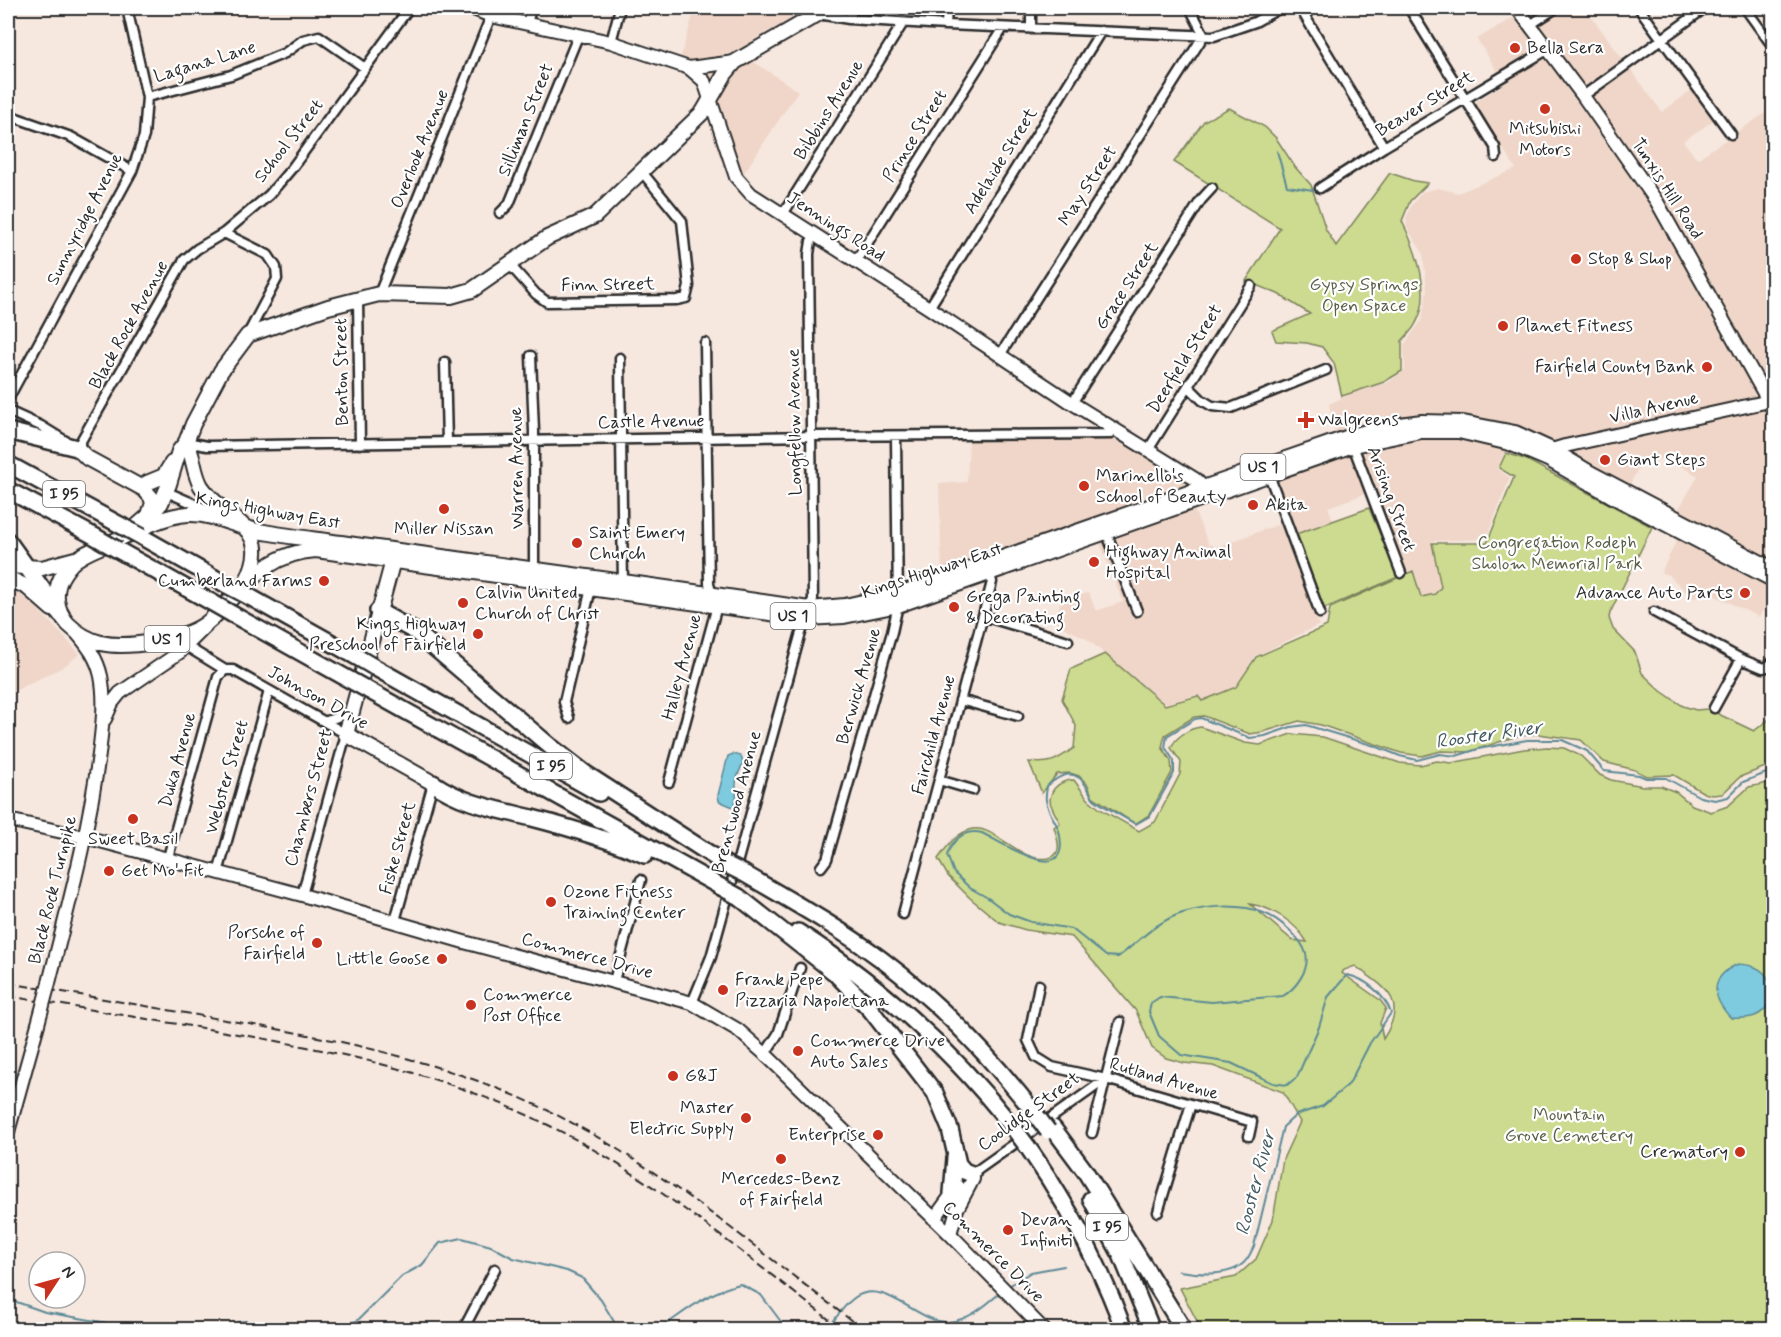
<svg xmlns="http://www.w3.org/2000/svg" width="1781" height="1337" font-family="Mynerve,sans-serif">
  <rect width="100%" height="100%" fill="#f6e7df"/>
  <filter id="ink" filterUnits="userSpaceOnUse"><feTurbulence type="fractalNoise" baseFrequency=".0167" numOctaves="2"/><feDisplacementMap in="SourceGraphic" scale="12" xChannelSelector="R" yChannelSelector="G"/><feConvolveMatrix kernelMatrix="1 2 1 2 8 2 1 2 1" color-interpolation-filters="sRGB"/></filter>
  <g filter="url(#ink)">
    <!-- built -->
    <path fill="#efd6c8" d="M695,8H788L794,18L753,40L762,56L754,62L798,91L742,176L734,154L721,161L703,102L704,97L700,86L687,74L677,70Z
      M1523,8H1585L1662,112L1692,90L1714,120L1683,141L1697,159L1773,108L1774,592L1759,617L1703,590L1698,597L1692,598L1669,575L1661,573L1687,519L1676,514L1698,476L1667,458L1643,461L1628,487L1514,430L1497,469L1510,478L1486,539L1431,541L1440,587L1434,593L1422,597L1413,571L1402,575L1373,491L1328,507L1333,520L1297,534L1278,482V477L1346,454L1335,433L1329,404L1362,389L1389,382L1405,369L1404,345L1422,320L1427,291L1423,253L1407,228L1406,218L1412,205L1422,192L1438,188L1458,193L1516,169L1474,103L1505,83L1477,39L1525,11Z
      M1079,437L1117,440L1126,443L1188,480L1190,484L1184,486L1185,488L942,573L939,484L967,482L969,438Z
      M1193,508L1209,545L1212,544L1214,548L1280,524L1319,625L1254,657L1235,687L1202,701L1198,695L1165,704L1087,639L1055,623L1061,599L1089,593L1096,611L1123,602L1099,541Z
      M8,588L14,590L32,603L80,654L63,667L8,694Z"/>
    <!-- green -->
    <path fill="#ccdb8f" stroke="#7c835d" stroke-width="1.5" fill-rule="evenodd" d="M1229,108L1265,127L1276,138L1295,167L1311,185L1326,230L1336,246L1390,173L1414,181L1428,183L1410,201L1402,221C1415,248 1433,294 1416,323C1413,330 1406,336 1402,341V371L1384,382L1342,396L1334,363L1322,347L1307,343L1276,341L1272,331L1310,314L1278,294L1246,281L1280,228L1174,162L1204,121Z
      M1506,453L1527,460L1652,527L1610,613L1609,618L1613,629L1635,652L1642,673L1661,691L1683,706L1696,710L1708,709L1754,731L1773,716V764L1740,777L1722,794L1712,795L1704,793L1674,775L1647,776L1635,770L1604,762L1581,740L1538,734L1520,735L1469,752L1441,751L1422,756L1401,753L1321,725L1299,721L1263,732L1250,734L1204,716L1194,717L1165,735L1162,747L1171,761L1172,772L1149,815L1135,824L1092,796L1088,785L1079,776L1070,773L1057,774L1042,793L1029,762C1050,765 1057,760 1074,748L1076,726L1062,699L1071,669L1105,654L1165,705L1198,696L1202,701L1236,687L1256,657L1327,626L1330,608L1413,571L1421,597L1435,594L1441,587L1432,543H1487L1514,477L1499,468Z
      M1369,508L1398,577L1323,609L1296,534Z
      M1201,727L1245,743L1260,745L1291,734L1323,737L1379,756L1400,763L1420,765L1437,761L1451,763L1524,749L1547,747L1564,748L1581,756L1600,775L1611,780L1643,786H1661L1676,792L1692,805L1711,812L1728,806L1749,787L1773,782V1329H1201L1180,1288L1236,1277L1256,1259L1273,1220L1283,1159L1300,1122L1283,1092L1213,1066L1184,1063L1166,1058L1152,1048L1136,1011L1072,937L1026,930L999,922L970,898L948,876L938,859C947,846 957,832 973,829C995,825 1021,864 1049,858C1064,854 1057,838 1054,827L1060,823C1057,816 1050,807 1050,800C1051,787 1062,780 1074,780L1088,799L1100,809L1139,831L1155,822L1180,774L1181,762L1171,748C1175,737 1190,728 1201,727ZM1250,904C1272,907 1296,923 1307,942L1292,940ZM1355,966C1386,988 1409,1000 1383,1039L1380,1023L1386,1008L1380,1000L1342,973L1344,970Z"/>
    <!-- water -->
    <path fill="#7ecade" stroke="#5d8a96" stroke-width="1.5" d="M733,754L741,756L743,763C740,770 735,779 736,787C736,796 738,798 733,807L719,801L718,795L728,756Z
      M1738,964C1763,965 1773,976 1771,1001C1761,1018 1750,1019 1731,1018C1711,997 1709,977 1738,964Z"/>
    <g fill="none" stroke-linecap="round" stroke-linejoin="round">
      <!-- stream -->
      <path stroke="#5d8a96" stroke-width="2" d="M1277,151L1287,186L1313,190
        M1179,1271C1199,1274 1234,1278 1247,1259C1250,1255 1252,1250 1254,1246L1283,1127L1296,1115L1323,1106L1349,1084L1370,1043L1391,1013C1385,995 1365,978 1347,975L1328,997L1319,1027L1297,1077L1287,1085L1273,1083L1231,1063L1181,1055L1159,1036L1149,1012L1151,1003L1160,997L1212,1002L1283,996C1295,989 1310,970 1306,954C1302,938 1279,919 1264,913C1239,903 1208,906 1183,913C1158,920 1138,942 1118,957L1106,956L1072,929L1031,922L1009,914L988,898L970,888L954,873L947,855C953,839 965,829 982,833C1003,843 1073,891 1059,831C1056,821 1047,811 1046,800C1045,796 1047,790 1047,786C1061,774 1075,767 1087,787C1090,792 1090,795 1094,799C1107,809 1122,816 1136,824L1150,816L1174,773V761L1165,747L1167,736L1195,719L1201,718L1250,738L1265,736L1291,727L1306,725L1375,746L1400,756L1417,760L1440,754L1456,756L1478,749L1527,740H1562L1587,751L1604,771L1639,775L1646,778H1666L1700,797L1715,800L1728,797L1743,782L1774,770
        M1009,1286L1031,1272L1064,1266
        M8,1299L45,1312L147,1330
        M231,1330L238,1322L246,1321L257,1330
        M301,1330L338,1326L357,1321L402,1276L422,1265L440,1243L462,1238L491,1246L513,1258L567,1271L582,1278L601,1300L619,1330
        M658,1330C685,1312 709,1291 740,1284L761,1295L785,1327L790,1330
        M827,1330C835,1319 843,1306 854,1298C884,1276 919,1324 948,1322C969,1320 985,1306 1000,1293"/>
      <!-- street casing -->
      <g stroke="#2b2b2b" stroke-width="13">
        <path id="street" d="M1300,8L1384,147
          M1409,8L1495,147L1496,157
          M1639,8L1731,134
          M1745,8L1774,48
          M818,14L849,19L946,25L1214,36L1255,22L1280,8
          M849,19L853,8
          M527,24L531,8
          M946,25L947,8
          M1530,25L1556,8
          M1031,29V8
          M611,42L620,8
          M1583,96L1705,8
          M147,97L231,75L285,53L303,40L319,36L365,68
          M8,115L71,137L132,171
          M1320,188L1384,147L1547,50
          M500,213L509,204L578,36
          M783,214L903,23
          M224,233L268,255L276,267L277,279L248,334
          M856,261L1003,28
          M510,265L536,294L547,302L677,300L686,298L689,286L682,221L642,172
          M379,294L491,16
          M358,299L360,444
          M929,308L1101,31
          M1000,355L1204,35L1190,8
          M531,356L534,431V573
          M620,358L623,586
          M445,362L447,442
          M1188,386L1202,400L1212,406L1231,408L1326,370
          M8,399L132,171L144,136L147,97L127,8
          M1072,403L1201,200L1212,188
          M8,411L41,426L77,448L184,260L197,249L224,233L269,195L292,168L409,8
          M186,442L207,446L812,436L1111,434L1115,430
          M1352,443L1401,573
          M1148,450L1251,286
          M1268,472L1320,613
          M167,492L215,513
          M1105,529L1137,611
          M1654,612L1741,659
          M983,616L1068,641
          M186,646L225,670H233L346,734L302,895
          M960,700L1018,716
          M1714,708L1741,659L1763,668L1767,667L1774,661
          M569,718L564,702L592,584
          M325,722L351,711
          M939,780L973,790
          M669,782L715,613V605L709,584L705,343
          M167,861L218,677L225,670
          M821,867L827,859L892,632L898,605L896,437
          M218,873L269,691
          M903,914L992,582L989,570
          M395,921L433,783
          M614,981L641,880
          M1039,985L1028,1040L1036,1057L1052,1067L1106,1079L1252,1122L1249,1136
          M692,1003L711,957L800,636L813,599L809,254L811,241L816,235
          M765,1054L778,1034L800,968
          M1092,1133L1120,1022
          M972,1174L1106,1079
          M1158,1212L1191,1104
          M463,1330L495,1269"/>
      </g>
      <!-- secondary casing -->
      <g stroke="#2b2b2b" stroke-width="16">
        <path id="secondary" d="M471,8L491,16L611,42L689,68L704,81L736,177L751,194L929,308L1072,403L1195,479L1208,492
          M1517,8L1583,96L1657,202L1774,411
          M689,68L735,62
          M1550,455L1552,450L1565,446L1774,400
          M105,719L112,703L120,693L180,652L205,627
          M8,820L85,837L302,895L464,942L692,1003L738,1030L765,1054L950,1234L1044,1330
          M49,983C68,907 89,831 99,754C102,728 106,701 101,676C97,658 88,646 76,632
          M8,1132L38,1024
          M934,1219L958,1186
          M950,1234L957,1209L973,1179L972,1174"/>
      </g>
      <!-- primary casing -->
      <g stroke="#2b2b2b" stroke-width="18">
        <path id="primary" d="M186,442C194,455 193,472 201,486C225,523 275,525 247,580
          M77,448L87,458L144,489L151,497L153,503L149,515
          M147,483L164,476L172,463
          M138,525L153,512L161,503L169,484L179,451L186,442L193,424L221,371L248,335L328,307L379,294L451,296L472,290L547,238L595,216L703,112L725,74L735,62L818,14L826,8
          M395,553L346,734L433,783
          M8,566L42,568L75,559
          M1774,570L1590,473L1552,450L1515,433L1463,423L1422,422L1384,427L1349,437L899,594L845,606L809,609C653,585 497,565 341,543C313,539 285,536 258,531C235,526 212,513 188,514C161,516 134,532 110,543C100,547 89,551 80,557C74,560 68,567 64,573C53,589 55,610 68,624C77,633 89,640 101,643C127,649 182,640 204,625C213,619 220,610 228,602C253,575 277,552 316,550L806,618L844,616L898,605L1353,445L1421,431H1459L1510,443L1548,459L1611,495L1774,580
          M8,578L27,587L52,609"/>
      </g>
      <!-- highway casing -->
      <g stroke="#2b2b2b" stroke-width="20">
        <path id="highway" d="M8,431L77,448
          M8,464L120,525
          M8,490L94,536
          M142,537L227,585
          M8,541L61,615
          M118,550L211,602
          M248,596L357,657
          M378,611L416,632L551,747L586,774L727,865
          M232,614L350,680
          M374,667L599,793
          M368,690L721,887
          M433,783C463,804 497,809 532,818C571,828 608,839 645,855
          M745,874C791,901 838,927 881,959C940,1003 991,1057 1036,1115
          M739,897L834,972L870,1009L935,1093L950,1129L958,1164L964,1171L972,1174
          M798,932C882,986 954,1052 1015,1130
          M1053,1128L1085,1171L1184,1330
          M1027,1146C1067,1203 1100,1264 1124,1330
          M952,1193L955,1158
          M1091,1199L1121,1255L1152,1330"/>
      </g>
      <!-- street -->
      <use href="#street" stroke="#fff" stroke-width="8"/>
      <!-- secondary -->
      <use href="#secondary" stroke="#fff" stroke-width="12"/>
      <!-- primary -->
      <use href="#primary" stroke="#fff" stroke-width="14"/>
      <!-- highway -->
      <use href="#highway" stroke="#fff" stroke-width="15"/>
      <!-- rail -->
      <path stroke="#2b2b2b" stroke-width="2" stroke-dasharray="9 4.5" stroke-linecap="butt" d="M8,983C74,994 141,1005 208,1017C327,1037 439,1058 549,1111C664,1168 762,1254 864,1330
        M8,996C74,1007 141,1018 208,1029C323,1048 438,1071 544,1123C653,1176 746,1257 843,1330"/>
      <!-- secondary-bridge casing -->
      <g stroke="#2b2b2b" stroke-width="16" stroke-linecap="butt">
        <path id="secondary-bridge" d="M38,1024L49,983"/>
      </g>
      <!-- highway-bridge casing -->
      <g stroke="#2b2b2b" stroke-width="20" stroke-linecap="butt">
        <path id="highway-bridge" d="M120,525L142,537
          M94,536L118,550
          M227,585L248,596
          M211,602L232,614
          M357,657L374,667
          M350,680L368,690
          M727,865L745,874
          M721,887L739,897
          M1036,1115L1048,1131
          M1015,1130L1027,1146"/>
      </g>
      <!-- secondary-bridge -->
      <use href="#secondary-bridge" stroke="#fff" stroke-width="12"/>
      <!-- highway-bridge -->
      <use href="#highway-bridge" stroke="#fff" stroke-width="15"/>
    </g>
  </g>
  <!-- markers -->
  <g fill="#c8321e" stroke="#fff" stroke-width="2">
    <circle cx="1515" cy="48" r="6"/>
    <circle cx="1545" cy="109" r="6"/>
    <circle cx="1576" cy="259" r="6"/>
    <circle cx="1503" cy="326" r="6"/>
    <circle cx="1707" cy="367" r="6"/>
    <path d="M1303 411h6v6h6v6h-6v6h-6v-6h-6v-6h6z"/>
    <circle cx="1605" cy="460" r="6"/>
    <circle cx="1084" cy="486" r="6"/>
    <circle cx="1253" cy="505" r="6"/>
    <circle cx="444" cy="509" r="6"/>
    <circle cx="577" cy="543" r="6"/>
    <circle cx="1094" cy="562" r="6"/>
    <circle cx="324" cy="581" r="6"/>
    <circle cx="1745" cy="593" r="6"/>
    <circle cx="463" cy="603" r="6"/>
    <circle cx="954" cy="607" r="6"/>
    <circle cx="478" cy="634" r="6"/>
    <circle cx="133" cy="819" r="6"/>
    <circle cx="109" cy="871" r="6"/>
    <circle cx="551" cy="902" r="6"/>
    <circle cx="317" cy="943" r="6"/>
    <circle cx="442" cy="959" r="6"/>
    <circle cx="723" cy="990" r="6"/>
    <circle cx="471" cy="1005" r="6"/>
    <circle cx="798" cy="1051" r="6"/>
    <circle cx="673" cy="1076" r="6"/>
    <circle cx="746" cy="1118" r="6"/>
    <circle cx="878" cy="1135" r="6"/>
    <circle cx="1740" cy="1152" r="6"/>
    <circle cx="781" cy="1159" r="6"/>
    <circle cx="1008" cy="1230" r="6"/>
  </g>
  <g text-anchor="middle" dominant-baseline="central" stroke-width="4.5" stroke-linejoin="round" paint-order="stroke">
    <!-- shield labels -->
    <g fill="#fff" stroke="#6b6b6b" stroke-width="1.5">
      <rect x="1240.5" y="454" width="45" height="26" rx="4.5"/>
      <rect x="43" y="481" width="42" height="26" rx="4.5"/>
      <rect x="770.5" y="603" width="45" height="26" rx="4.5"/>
      <rect x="144.5" y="626" width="45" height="26" rx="4.5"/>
      <rect x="530" y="753" width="42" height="26" rx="4.5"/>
      <rect x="1086" y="1214" width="42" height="26" rx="4.5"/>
    </g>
    <g font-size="16" font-weight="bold" fill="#2b2b2b">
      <text x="1263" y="467">US 1</text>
      <text x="64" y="494">I 95</text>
      <text x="793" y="616">US 1</text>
      <text x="167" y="639">US 1</text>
      <text x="551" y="766">I 95</text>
      <text x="1107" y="1227">I 95</text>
    </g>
    <!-- poi labels -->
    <g font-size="18" fill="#2b2b2b" stroke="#fff" text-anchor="start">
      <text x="1527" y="48">Bella Sera</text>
      <text x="1545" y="129" text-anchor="middle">Mitsubishi<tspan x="1545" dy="21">Motors</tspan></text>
      <text x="1588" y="259">Stop &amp; Shop</text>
      <text x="1515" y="326">Planet Fitness</text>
      <text x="1695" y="367" text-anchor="end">Fairfield County Bank</text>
      <text x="1318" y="420">Walgreens</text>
      <text x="1617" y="460">Giant Steps</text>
      <text x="1096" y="476">Marinello's<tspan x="1096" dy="21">School of Beauty</tspan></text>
      <text x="1265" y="505">Akita</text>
      <text x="444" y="529" text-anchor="middle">Miller Nissan</text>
      <text x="589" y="533">Saint Emery<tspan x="589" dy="21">Church</tspan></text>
      <text x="1106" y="552">Highway Animal<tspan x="1106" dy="21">Hospital</tspan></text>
      <text x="312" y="581" text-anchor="end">Cumberland Farms</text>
      <text x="475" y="593">Calvin United<tspan x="475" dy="21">Church of Christ</tspan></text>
      <text x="1733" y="593" text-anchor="end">Advance Auto Parts</text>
      <text x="966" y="597">Grega Painting<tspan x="966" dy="21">&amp; Decorating</tspan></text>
      <text x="466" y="624" text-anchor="end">Kings Highway<tspan x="466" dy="21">Preschool of Fairfield</tspan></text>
      <text x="133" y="839" text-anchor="middle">Sweet Basil</text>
      <text x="121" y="871">Get Mo' Fit</text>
      <text x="563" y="892">Ozone Fitness<tspan x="563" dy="21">Training Center</tspan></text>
      <text x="305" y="933" text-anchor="end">Porsche of<tspan x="305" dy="21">Fairfield</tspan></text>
      <text x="430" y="959" text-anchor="end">Little Goose</text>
      <text x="735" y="980">Frank Pepe<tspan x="735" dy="21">Pizzaria Napoletana</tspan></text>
      <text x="483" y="995">Commerce<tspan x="483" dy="21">Post Office</tspan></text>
      <text x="810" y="1041">Commerce Drive<tspan x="810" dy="21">Auto Sales</tspan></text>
      <text x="685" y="1076">G&amp;J</text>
      <text x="734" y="1108" text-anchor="end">Master<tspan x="734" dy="21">Electric Supply</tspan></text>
      <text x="866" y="1135" text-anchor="end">Enterprise</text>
      <text x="1728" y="1152" text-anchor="end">Crematory</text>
      <text x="781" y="1179" text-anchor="middle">Mercedes-Benz<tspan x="781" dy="21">of Fairfield</tspan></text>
      <text x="1020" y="1220">Devan<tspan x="1020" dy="21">Infiniti</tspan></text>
    </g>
    <!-- street labels -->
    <g font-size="18" fill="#2b2b2b" stroke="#fff">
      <text transform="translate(205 62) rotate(-17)">Lagana Lane</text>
      <text transform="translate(1425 104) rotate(-31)">Beaver Street</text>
      <text transform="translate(829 110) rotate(-58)">Bibbins Avenue</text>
      <text transform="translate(526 120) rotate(-68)">Silliman Street</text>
      <text transform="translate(915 136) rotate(-58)">Prince Street</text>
      <text transform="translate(289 141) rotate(-52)">School Street</text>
      <text transform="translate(420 149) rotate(-68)">Overlook Avenue</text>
      <text transform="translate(1001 161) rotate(-58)">Adelaide Street</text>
      <text transform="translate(1088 186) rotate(-57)">May Street</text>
      <text transform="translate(1667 189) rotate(57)">Tunxis Hill Road</text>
      <text transform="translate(85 219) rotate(-63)">Sunnyridge Avenue</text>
      <text transform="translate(836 227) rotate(33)">Jennings Road</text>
      <text transform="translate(608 285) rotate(-1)">Finn Street</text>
      <text transform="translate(1127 286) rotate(-57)">Grace Street</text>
      <text transform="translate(129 325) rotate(-61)">Black Rock Avenue</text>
      <text transform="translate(1185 359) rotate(-58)">Deerfield Street</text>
      <text transform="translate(342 372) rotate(-91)">Benton Street</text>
      <text transform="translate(1654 408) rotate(-13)">Villa Avenue</text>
      <text transform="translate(651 422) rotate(-1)">Castle Avenue</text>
      <text transform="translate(795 422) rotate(-91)">Longfellow Avenue</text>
      <text transform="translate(517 468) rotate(-91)">Warren Avenue</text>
      <text transform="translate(1391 499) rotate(70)">Arising Street</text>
      <text transform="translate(268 511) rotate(10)">Kings Highway East</text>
      <text transform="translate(932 571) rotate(-18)">Kings Highway East</text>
      <text transform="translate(682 667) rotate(-75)">Halley Avenue</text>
      <text transform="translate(859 686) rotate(-74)">Berwick Avenue</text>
      <text transform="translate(318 698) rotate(29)">Johnson Drive</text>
      <text transform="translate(934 735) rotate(-75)">Fairchild Avenue</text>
      <text transform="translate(178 760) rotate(-75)">Duka Avenue</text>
      <text transform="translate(227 777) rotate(-74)">Webster Street</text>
      <text transform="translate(309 798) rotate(-75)">Chambers Street</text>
      <text transform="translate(737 802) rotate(-75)">Brentwood Avenue</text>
      <text transform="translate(398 848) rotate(-75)">Fiske Street</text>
      <text transform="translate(53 890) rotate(-76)">Black Rock Turnpike</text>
      <text transform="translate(587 956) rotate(15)">Commerce Drive</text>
      <text transform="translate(1164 1079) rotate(16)">Rutland Avenue</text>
      <text transform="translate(1029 1112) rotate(-36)">Coolidge Street</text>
      <text transform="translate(993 1252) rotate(45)">Commerce Drive</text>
    </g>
    <!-- park labels -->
    <g font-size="18" fill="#5b6049" stroke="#fff">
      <text x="1364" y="285">Gypsy Springs<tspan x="1364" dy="21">Open Space</tspan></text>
      <text x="1557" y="543">Congregation Rodeph<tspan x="1557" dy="21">Sholom Memorial Park</tspan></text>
      <text x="1569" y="1115">Mountain<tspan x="1569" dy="21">Grove Cemetery</tspan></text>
    </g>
    <!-- water labels -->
    <g font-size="20" font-style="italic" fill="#445b61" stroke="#fff">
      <text transform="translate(1489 735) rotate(-8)">Rooster River</text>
      <text transform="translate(1256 1183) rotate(-75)">Rooster River</text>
    </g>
  </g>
  <!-- margin -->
  <rect width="1781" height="1337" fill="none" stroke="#fff" stroke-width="30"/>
  <rect x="15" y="15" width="1751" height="1307" fill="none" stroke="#2b2b2b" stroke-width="2" filter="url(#ink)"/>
  <!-- north arrow -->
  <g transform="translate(57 1280) rotate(54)"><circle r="28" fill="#ffffff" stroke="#aaaaaa" stroke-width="1.5"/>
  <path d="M0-4.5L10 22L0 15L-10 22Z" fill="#c8321e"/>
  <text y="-9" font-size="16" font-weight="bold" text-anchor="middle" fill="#2b2b2b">N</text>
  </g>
</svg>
